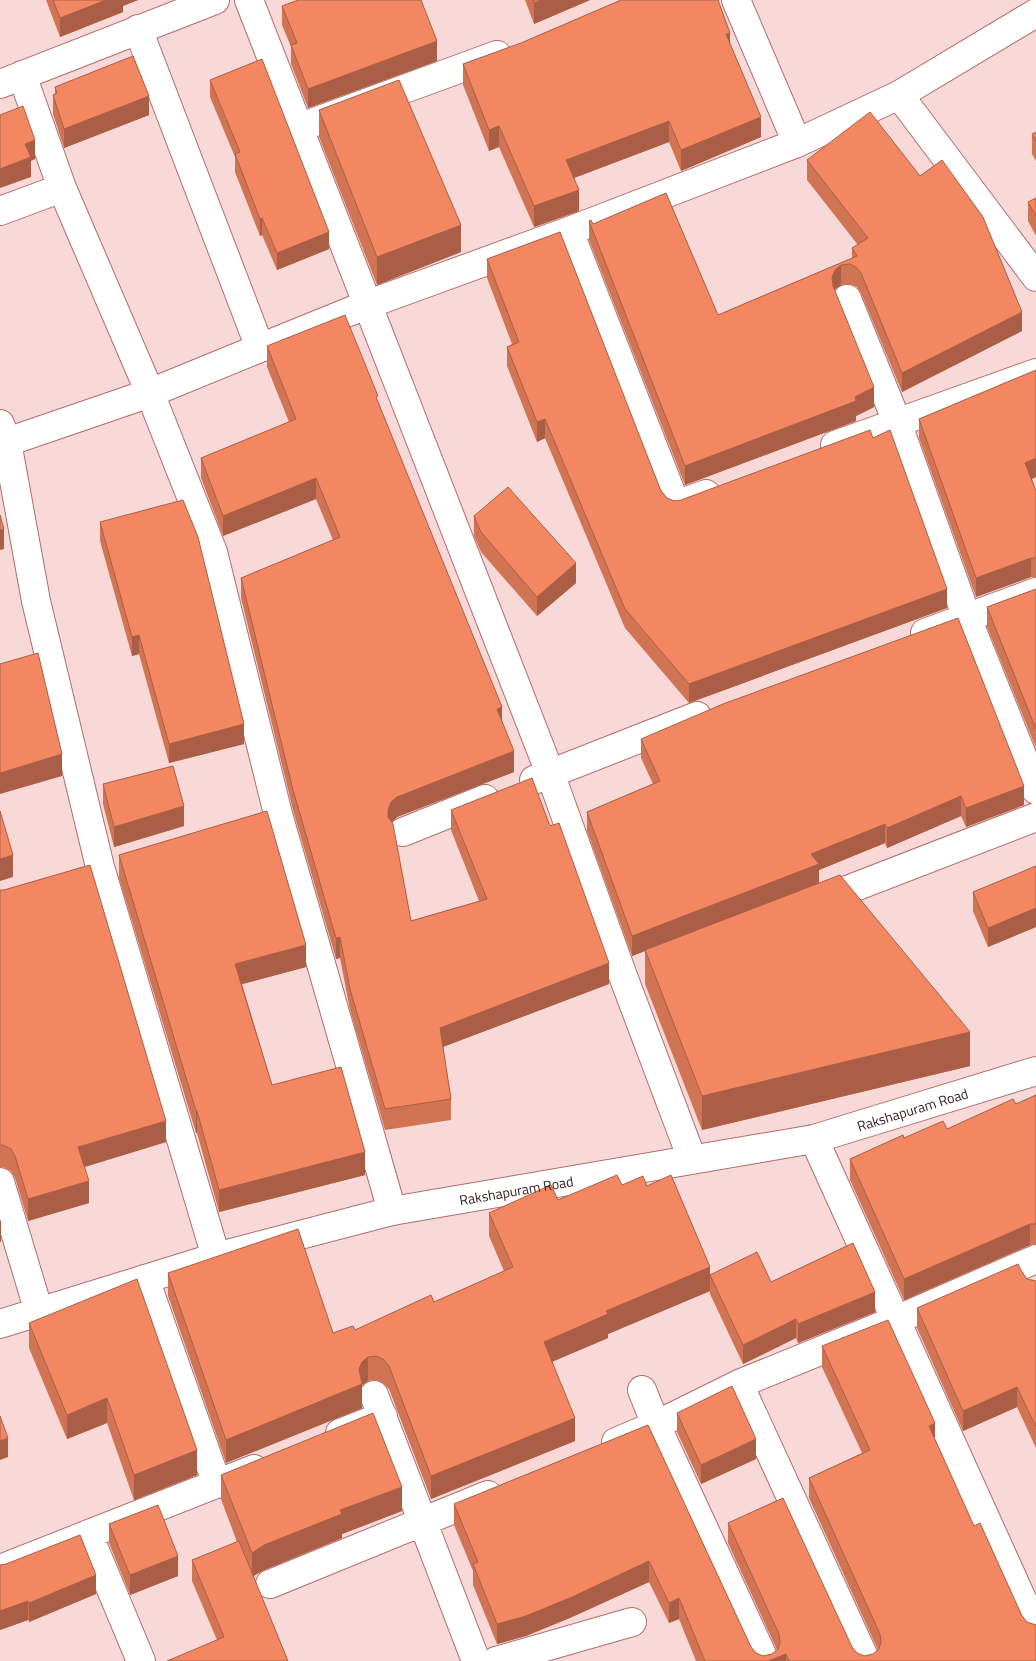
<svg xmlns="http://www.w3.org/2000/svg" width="1036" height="1661" font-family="'Titillium Web',sans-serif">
  <rect width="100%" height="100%" fill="#f9d9d8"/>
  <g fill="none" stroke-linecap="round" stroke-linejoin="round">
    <!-- minor casing -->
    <g stroke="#b16c6c" stroke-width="30">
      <path id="minor" d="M249,0L550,773L623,976L692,1159
        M736,0L797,143
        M138,29L260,348L150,393L213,552L278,814L392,1211
        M0,84L215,0
        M899,95L1036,277
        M298,128L497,55
        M0,211L62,188
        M569,231L676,505L706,494
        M847,299L897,422L967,618L1036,790
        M260,348L366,305L569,231L797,143L899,95L1036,13
        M0,424L7,442L36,601L100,867L216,1257
        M7,442L150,393L62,188L22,75
        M835,445L1036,373
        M925,633L1036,592
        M534,780L697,716
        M403,832L485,799
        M816,902L1036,817
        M814,1139L1036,1630
        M0,1182L39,1312
        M145,1279L217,1484
        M739,1384L866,1661
        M642,1390L656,1425L765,1661
        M374,1395L476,1661
        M340,1433L383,1416
        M616,1442L656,1425L739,1384L896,1320L1036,1259
        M88,1534L141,1661
        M0,1569L254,1469
        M270,1584L488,1495
        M496,1661L632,1622"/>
    </g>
    <!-- tertiary casing -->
    <g stroke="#b16c6c" stroke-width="30">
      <g id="tertiary">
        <path id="s1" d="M0,1324L216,1257L392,1211L814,1139L1036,1071"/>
      </g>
    </g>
    <!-- minor -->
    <use href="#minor" stroke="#fff" stroke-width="28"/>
    <!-- tertiary -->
    <use href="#tertiary" stroke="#fff" stroke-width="28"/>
  </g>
  <!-- wall -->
  <path fill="#d17454" d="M46,0H138L123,6V12L60,37Z
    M525,0H590L534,24Z
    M282,6L437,61L308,108L291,64V47L282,25Z
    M521,43L730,44L761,137L681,171L669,142L574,178L579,211L534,227L499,147L489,151L463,85V64Z
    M210,80L329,249L277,270L262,235L260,236L235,172V157L210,97Z
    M55,87L149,115L64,148L53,114V95L55,94Z
    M319,110L461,252L377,285L319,137Z
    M1036,132V161L1032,154V134Z
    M807,160L1022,331L902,392L861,293L857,287L850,284L841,285L834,290L874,407L856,416V421L685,485L589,240V221L718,315L852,258V248L858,245L807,180Z
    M1036,198V236L1028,221V202Z
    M487,259L667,498L947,608L689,703L625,628L545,438L537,442L507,366V347L512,344L487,278Z
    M267,346L378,403L502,721L514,772L397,817L392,822L411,921L479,901L451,830V810L609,984L443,1047L451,1099V1120L385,1130L350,1010L340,958L336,959L293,810L241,598V578L333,540L316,499L223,536L201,478V458L289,422L267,367Z
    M1036,370V477L1032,479L1036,491V577H1031L976,597L919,438V419Z
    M474,516L576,583L537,616L481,552L474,536Z
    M100,522L244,744L169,763L139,654L132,656L100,541Z
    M1036,589V748L987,627V607Z
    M641,739L1024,805L966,827L961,816L887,848L885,843L819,870V883L970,1066L702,1130L645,984V951L632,956L587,831V812L653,784L641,758Z
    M103,784L184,826L114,847L103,804Z
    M119,855L306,967L242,984L272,1085L365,1175L219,1212L197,1133H196L119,878Z
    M1036,866V927L988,947L973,911V892Z
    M0,890L166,1142L84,1167L89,1203L28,1221L15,1178L11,1171L3,1167H0Z
    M1036,1095V1244L1030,1245L904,1300L850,1180V1159L904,1138L947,1129L1016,1104Z
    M622,1185L647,1186L710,1274L771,1282L875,1312L798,1343L796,1338L743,1364L710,1294V1291L608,1334V1338L552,1362L575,1441L431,1499L389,1389L383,1383L376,1380L368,1381L362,1385V1408L226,1463L168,1296V1273L333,1333L355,1330L434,1302L504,1271L489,1236V1213L558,1200Z
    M1022,1272L1027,1279L1036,1281V1448L1017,1407L963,1431L917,1328V1308Z
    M29,1323L197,1475L134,1500L107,1423L67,1439L29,1348Z
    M822,1346L935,1440L974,1526L1022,1616L1027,1622L1035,1625L1036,1661H696L679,1619L669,1623L649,1582L572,1617L526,1636L497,1644L473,1585V1571L454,1525V1504L648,1425L751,1647L756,1653L763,1656L772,1654L777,1650L728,1543V1523L852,1647L857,1653L864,1656L873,1654L878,1650L809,1498V1478L862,1453L822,1367Z
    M677,1413L756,1459L701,1484L677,1432Z
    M221,1475L402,1511L342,1534V1538L264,1570L253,1576L288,1661L217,1640L192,1581V1560L237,1542L221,1499Z
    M109,1524L178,1576L130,1595L109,1543Z
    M0,1565L96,1594L29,1622L28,1620L0,1630Z"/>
  <!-- shaded-wall -->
  <path fill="#aa5e45" d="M106,0H138L123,6V12L60,37V18Z
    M541,0H590L534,24V3Z
    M730,33V54L726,34Z
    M437,41V61L308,108V89Z
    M149,96V115L64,148V129Z
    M761,117V137L681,171V150Z
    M669,121V142L566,181V160Z
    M499,126V147L489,151V130Z
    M35,140V159L31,161V177L0,188V169L25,144Z
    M579,190V211L534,227V206Z
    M262,218V235L260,236V219Z
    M461,225V252L377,285V257Z
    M329,232V249L277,270V253Z
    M841,265V285L835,289L832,296V277L835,270Z
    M1022,312V331L902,392V373Z
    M874,387V407L856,416V421L685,485V466L855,397Z
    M545,419V438L537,442V422Z
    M1036,458V477L1025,482V463Z
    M316,478V499L223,536V516Z
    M4,529V549L0,550V530Z
    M1031,558V577L976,597V578Z
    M576,563V583L537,616V597Z
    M947,589V608L689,703V684Z
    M139,635V654L132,656V637Z
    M502,707V728L497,709Z
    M244,724V744L169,763V744Z
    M514,751V772L397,817L391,823L388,830V810L391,802L397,797Z
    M62,754V776L0,794V773Z
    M1024,786V805L966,827V808Z
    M961,796V816L887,848V828Z
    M184,806V826L114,847V827Z
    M885,824V843L819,870V884L632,956V936L811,854Z
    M13,855V877L0,881V859Z
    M1036,908V927L988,947V928Z
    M340,937V958L336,959V938Z
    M306,945V967L235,986V964Z
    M609,963V984L440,1048V1028Z
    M970,1032V1066L702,1130V1096Z
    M196,1111H197V1133H196Z
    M166,1121V1142L78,1169V1147Z
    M365,1152V1175L219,1212V1190Z
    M89,1181V1203L28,1221V1199Z
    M1,1220V1242H0V1221Z
    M1030,1224V1245L904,1300V1279Z
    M710,1267V1291L608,1334V1338L544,1365V1342L606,1311Z
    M875,1292V1312L798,1343V1324Z
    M796,1319V1338L743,1364V1345Z
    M368,1357V1381L362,1385V1408L226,1463V1440L359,1369L362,1362Z
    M1017,1387V1407L963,1431V1411Z
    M107,1398V1423L67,1439V1415Z
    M575,1418V1441L431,1499V1476Z
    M935,1423V1444L929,1426Z
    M8,1438V1457L0,1460V1441Z
    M756,1439V1459L701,1484V1465Z
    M197,1450V1475L134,1500V1475Z
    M402,1487V1511L342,1534V1538L264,1570L252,1577V1553L264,1545L340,1510Z
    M178,1556V1576L130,1595V1575Z
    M649,1561V1582L572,1617L526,1636L497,1644V1624Z
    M96,1575V1594L29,1622V1603Z
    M679,1598V1619L669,1623V1603Z
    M28,1601V1620L0,1630V1611Z
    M786,1654V1661H768Z"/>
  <!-- building -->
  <path fill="#f38762" stroke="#aa5e45" d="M53,0H106L60,18Z
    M298,0H421L437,41L308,89L291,45L297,43L282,6Z
    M533,0H541L534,3Z
    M621,0H718L730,33L726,34L761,117L681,150L669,121L566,160L579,190L534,206L499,126L489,130L463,64L521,43Z
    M133,56L149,96L64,129L53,95L57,93L55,87Z
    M262,59L329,232L277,253L262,218L260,219L235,154L240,152L210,80Z
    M399,80L461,225L377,257L319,110Z
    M23,106L35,140L25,144L31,157L0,169V115Z
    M870,112L920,176L942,160L983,217L1022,312L902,373L861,273L857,268L850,264L841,265L835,270L832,277L833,286L874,387L855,397L856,401L685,466L589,221L591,220L593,224L666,193L718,315L857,256L852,248L868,238L807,160Z
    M1036,132V142L1032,134Z
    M1036,198V216L1028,202Z
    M560,232L661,491L667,498L674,501L681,500L870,430L873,438L890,430L947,589L689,684L625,609L545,419L537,422L507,347L519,342L487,259Z
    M345,315L378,396L376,397L502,707L497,709L514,751L397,797L391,802L388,810V817L393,824L411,921L487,899L451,810L532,778L550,826L559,823L609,963L440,1028L451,1099L385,1109L350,989L340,937L336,938L293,790L241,578L340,537L316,478L223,516L201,458L296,419L267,346Z
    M1036,370V458L1025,463L1036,491V558H1031L976,578L919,419Z
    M508,487L576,563L537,597L481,532L474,516Z
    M183,500L198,537L244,724L169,744L139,635L132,637L100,522Z
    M0,515L4,529L0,530Z
    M1036,589V729L987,607Z
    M958,618L1024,786L966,808L961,796L887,828L885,824L811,854L819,864L632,936L587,812L660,781L641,739L723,704Z
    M38,653L62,754L0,773V664Z
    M173,766L184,806L114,827L103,784Z
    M0,811L13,855L0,859Z
    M267,811L306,945L235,964L272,1085L341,1067L365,1152L219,1190L197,1111H196L119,855Z
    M90,865L166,1121L78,1147L89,1181L28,1199L15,1156L11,1149L3,1145H0V890H4Z
    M1036,866V908L988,928L973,892Z
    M840,875L970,1032L702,1096L645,950Z
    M1036,1095V1224H1030L904,1279L850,1159L903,1135L904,1138L943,1121L947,1129L1013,1099L1016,1104Z
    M617,1175L622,1185L643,1176L647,1186L671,1175L710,1267L606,1311L608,1314L544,1342L575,1418L431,1476L389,1366L383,1359L376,1356L368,1357L362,1362L359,1369L362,1384L226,1440L168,1273L298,1229L333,1333L353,1326L355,1330L431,1295L434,1302L513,1267L489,1213L551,1185L558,1200Z
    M853,1243L875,1292L798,1324L796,1319L743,1345L710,1275L757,1252L771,1282Z
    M1018,1264L1022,1272L1027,1279L1036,1281V1427L1017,1387L963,1411L917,1308Z
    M137,1279L197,1450L134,1475L107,1398L67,1415L29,1323Z
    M888,1320L935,1423L929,1426L974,1526L980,1523L1022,1616L1027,1622L1036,1625V1661H789L786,1654L768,1661H705L679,1598L669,1603L649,1561L572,1597L526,1616L497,1624L473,1564L478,1562L454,1504L648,1425L751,1647L756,1653L763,1656L772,1654L778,1649L780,1642L779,1634L728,1523L783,1498L852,1647L857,1653L864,1656L873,1654L879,1649L881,1642L880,1634L809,1478L870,1450L822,1346Z
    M732,1386L756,1439L701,1465L677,1413Z
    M373,1413L402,1487L340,1510L342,1514L264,1545L252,1553L221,1475Z
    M0,1416L8,1438L0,1441Z
    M158,1505L178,1556L130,1575L109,1524Z
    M80,1535L96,1575L29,1603L28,1601L0,1611V1565L6,1564Z
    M239,1541L288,1661H167L224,1637L192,1560Z"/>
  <g text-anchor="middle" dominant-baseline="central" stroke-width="4" stroke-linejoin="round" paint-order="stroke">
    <!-- street labels -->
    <g font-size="14" fill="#391d1d" stroke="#f9d9d8">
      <text stroke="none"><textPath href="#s1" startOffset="939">Rakshapuram Road</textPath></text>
      <text stroke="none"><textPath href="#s1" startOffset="534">Rakshapuram Road</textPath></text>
    </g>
  </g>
</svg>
